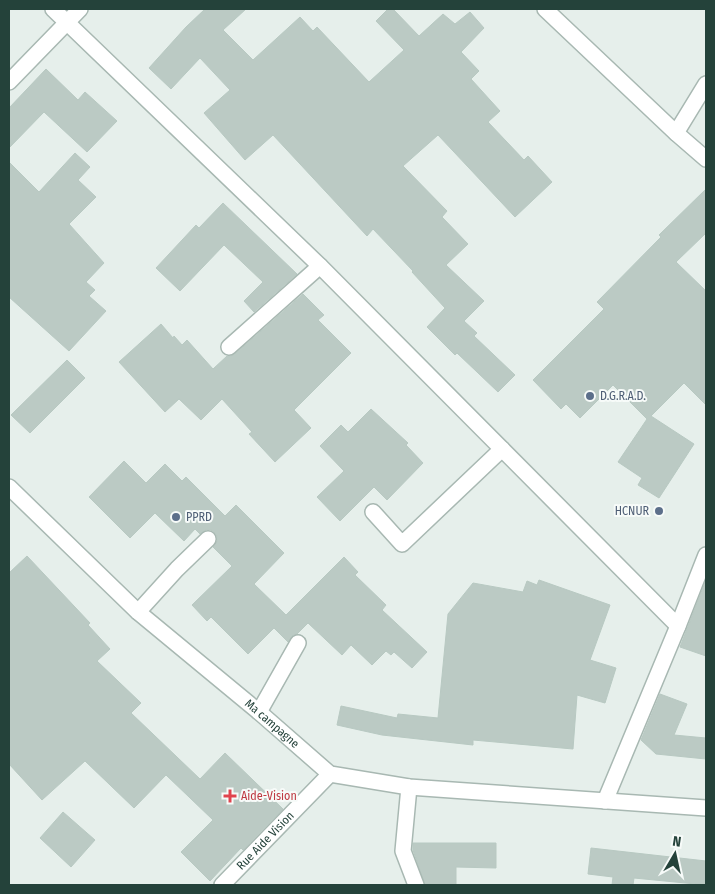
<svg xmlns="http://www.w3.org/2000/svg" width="715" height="894" font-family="'Fira Sans Condensed',sans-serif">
  <rect width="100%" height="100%" fill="#e6efeb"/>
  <!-- building -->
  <path fill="#bbcac4" stroke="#b8c9c2" d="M205,9H246L223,30L253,60L300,17L313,31L317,27L369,82L404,50L376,21L388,9H393L419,36L443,14L455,24L470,12L484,28L461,52L479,71L471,79L500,111L488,122L524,160L528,156L552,182L515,217L438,135L403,166L447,211L442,217L468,244L446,265L484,301L464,321L477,333L474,336L515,375L498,392L457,353L455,355L427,327L445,308L412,272L413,271L373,229L367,236L273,135L245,160L204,113L230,90L200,58L171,89L149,68L186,27Z
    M46,69L78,100L85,92L117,121L87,152L44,112L9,148V108Z
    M75,153L90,167L78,180L96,197L69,224L104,263L86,282L95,290L89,296L106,311L69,351L9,297V162L39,192Z
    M706,189V233L676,262L706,291V405L684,383L651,416L694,444L659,498L638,485L642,478L618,462L647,419L613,385L580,418L566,404L561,409L533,380L604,309L597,302L661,237L659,235Z
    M223,203L297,274L254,312L244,301L263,282L224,245L180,291L156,268L196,225L199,228Z
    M303,294L324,315L318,320L351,353L294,410L311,428L275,462L249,434L252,432L222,399L201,420L179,399L165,412L119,362L161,324L173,338L174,336L182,345L187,340L213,369L227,356H231L235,354Z
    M67,360L85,378L30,433L11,415Z
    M371,409L408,443L406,445L423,463L387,500L374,487L340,521L317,497L344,471L320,446L341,425L348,432Z
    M124,461L146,483L165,464L182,481L186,477L225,516L236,505L284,553L254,584L286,615L344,557L358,572L355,575L386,605L382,610L427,652L412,668L394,652L391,655L386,651L372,665L351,645L342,655L308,623L297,634L293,635L288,642L274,628L248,654L211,617L207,621L192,605L232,566L213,547L217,541V536L214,532L211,530H206L200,534L195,529L184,541L155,513L130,538L89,497Z
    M27,556L90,623L88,625L110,649L97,661L141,703L131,713L200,779L225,753L283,809L243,850L241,848L210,881L181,852L213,820L166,775L134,808L85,761L42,800L9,764V573Z
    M539,580L610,605L590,660L616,668L605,703L577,695L573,749L473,740V745L382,735L337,725L341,706L397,718L398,714L438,718L448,614L473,583L523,592L527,581L537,585Z
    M706,580V656L680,647Z
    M660,694L687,704L674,735L706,738V759L656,754L641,740Z
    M63,812L95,840L71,867L40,838Z
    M413,843H496V868L456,867V885H425L413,850Z
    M591,848L706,861V885L634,878L633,885H612L613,877L588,874Z"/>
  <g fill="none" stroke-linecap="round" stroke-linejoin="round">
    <!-- minor casing -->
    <g stroke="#a8b8b2" stroke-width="18">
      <g id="minor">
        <path d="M53,9L320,266L678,626"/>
        <path d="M545,9L676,133L706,159"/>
        <path d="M9,82L80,9"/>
        <path d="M676,133L706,84"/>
        <path d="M229,347L320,266"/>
        <path id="s1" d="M9,487L138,612L259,712L330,774L409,787L706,808"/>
        <path d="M373,512L402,544L502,449"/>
        <path d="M138,612L177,569L208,539"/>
        <path d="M259,712L298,643"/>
        <path d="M409,787L403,851L416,885"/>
        <path d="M605,801L678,626L706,555"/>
        <path id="s2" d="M222,885L330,774"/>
      </g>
    </g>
    <!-- minor -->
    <use href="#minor" stroke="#fff" stroke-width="15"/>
  </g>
  <!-- markers -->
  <g fill="#5c6f8a" stroke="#f7fbf9" stroke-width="2">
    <circle cx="590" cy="396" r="5"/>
    <circle cx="659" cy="511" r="5"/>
    <circle cx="176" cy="517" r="5"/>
  </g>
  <path fill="#e0444e" stroke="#f7fbf9" stroke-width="2" d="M227.5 788.5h5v5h5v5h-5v5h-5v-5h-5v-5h5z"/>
  <g text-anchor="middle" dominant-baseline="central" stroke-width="4" stroke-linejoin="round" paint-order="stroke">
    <!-- service labels -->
    <g font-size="12" fill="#4e5e75" stroke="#f7fbf9" text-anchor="start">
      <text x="600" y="396">D.G.R.A.D.</text>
      <text x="649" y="511" text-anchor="end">HCNUR</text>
      <text x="186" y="517">PPRD</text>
    </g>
    <!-- street labels -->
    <g font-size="12" fill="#24423a" stroke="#f7fbf9">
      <text stroke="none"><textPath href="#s1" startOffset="354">Ma campagne</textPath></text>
      <text stroke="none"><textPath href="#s2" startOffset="62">Rue Aide Vision</textPath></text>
    </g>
    <!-- health labels -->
    <g font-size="12" fill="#be3a42" stroke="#f7fbf9" text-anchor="start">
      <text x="241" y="796">Aide-Vision</text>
    </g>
  </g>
  <!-- border -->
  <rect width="715" height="894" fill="none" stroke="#24423a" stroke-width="20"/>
  <!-- north arrow -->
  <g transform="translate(675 854) rotate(9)" stroke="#f7fbf9" stroke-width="4" paint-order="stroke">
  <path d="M0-4L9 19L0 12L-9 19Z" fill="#24423a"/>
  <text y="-8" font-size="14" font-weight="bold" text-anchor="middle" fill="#24423a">N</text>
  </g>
</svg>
